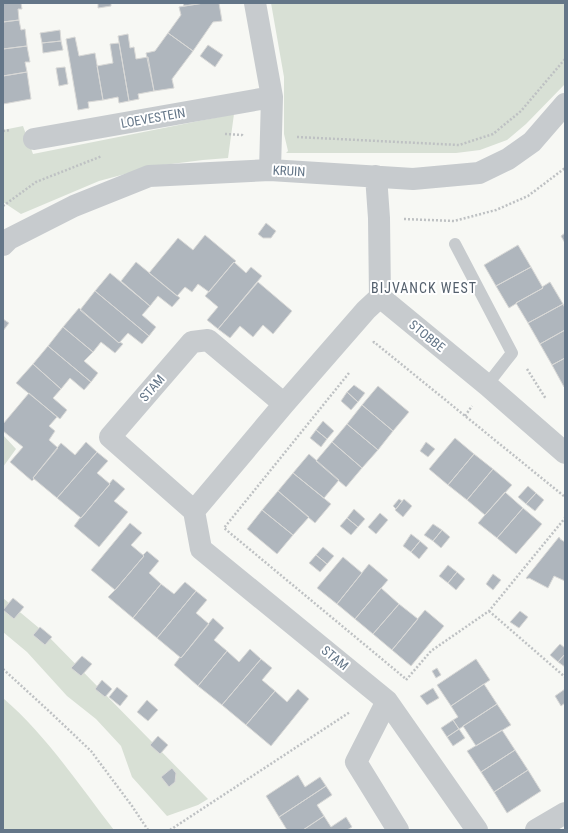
<svg xmlns="http://www.w3.org/2000/svg" width="568" height="833" font-family="'Roboto Condensed',sans-serif">
  <rect width="100%" height="100%" fill="#f7f8f4"/>
  <!-- green -->
  <path fill="#d8e0d5" d="M271,3H565V84L526,124L507,140L480,150L456,153H286L288,151L284,134V77Z
    M234,114L228,158L203,160L155,166L99,181L21,214L3,202V130L23,126L33,154Z
    M3,435L16,449L3,467Z
    M3,598L45,633L208,799L198,805L167,816L132,777L121,746L96,719L67,696L27,652L3,632Z
    M3,698C46,735 79,785 114,830H3Z"/>
  <!-- building -->
  <path fill="#afb6bd" stroke="#d9d9d7" d="M3,3H21L22,9H18L19,20L3,22Z
    M98,3H111V6L98,8Z
    M183,3H204L184,6Z
    M204,3H219L222,21L213,22L193,51L168,33L181,15L179,7Z
    M19,20L21,30L25,29L27,46L3,49V22Z
    M60,30L61,41L42,43L40,33Z
    M168,33L193,51L172,79L174,88L154,91L146,53L155,51Z
    M128,34L130,48L134,47L136,59L148,57L154,91L138,94L139,99L129,101L118,36Z
    M75,37L79,56L95,53L103,100L88,102L89,108L78,110L66,39Z
    M61,41L63,50L43,53L42,43Z
    M119,43L129,101L119,103L118,97L103,100L97,66L113,63L110,44Z
    M208,45L223,55L215,67L200,56Z
    M27,46L30,62H25L27,72L3,76V49Z
    M65,67L68,84L59,86L56,68Z
    M27,72L31,99L3,104V76Z
    M266,223L276,231L271,238H263L258,234Z
    M565,233V243L561,236Z
    M205,235L236,261L234,263V262L209,292L198,284L192,292L185,287L177,296L149,273L178,238L193,250Z
    M518,245L531,267L496,286L484,265Z
    M136,262L180,298L172,307L158,296L150,306L121,281Z
    M234,262L246,273L251,267L262,276L218,329L207,320L218,307L205,296Z
    M531,267L543,288L516,303H517L509,308L496,286Z
    M110,273L150,306L142,315L156,327L149,336L95,291Z
    M258,282L292,311L273,334L263,325L253,337L240,326L230,338L218,329Z
    M550,282L563,304L528,323L516,303L543,288L542,287Z
    M95,291L149,336L142,344L128,333L119,343L80,310Z
    M563,304L565,308V330L540,344L528,323Z
    M79,308L119,343L120,342L123,344L115,353L101,342L93,352L63,327Z
    M3,319L9,323L3,331Z
    M63,327L93,352L84,361L98,373L91,382L48,346Z
    M565,330V358L552,365L540,344Z
    M48,346L91,382L84,390L70,378L61,389L33,364Z
    M565,358V387H564L552,365Z
    M33,364L61,389L53,398L67,410L60,419L16,383Z
    M354,385L365,393L358,402L347,392Z
    M378,386L409,412L393,431L362,405Z
    M347,392L358,402L351,410L341,401Z
    M29,393L57,417L49,426L55,431L49,440L58,448L33,478L34,479L32,481L10,462L23,447L3,431V424Z
    M362,405L393,431L378,450L347,424Z
    M323,421L334,431L327,439L316,430Z
    M347,424L378,450L362,468L332,442Z
    M316,430L327,439L321,447L310,438Z
    M455,438L474,454L448,485L429,469Z
    M86,442L97,452L57,498L33,478L61,443L75,455Z
    M332,442L362,468L346,487L316,461Z
    M426,442L435,449L428,457L420,451Z
    M97,452L108,461L97,473L110,484L81,518L57,498Z
    M309,454L339,480L324,498L293,473Z
    M474,454L493,469L467,500L448,485Z
    M493,469L512,485L485,515L467,500Z
    M293,473L331,504L315,523L278,491Z
    M113,479L125,489L114,501L128,512L99,547L74,526L80,518H81L110,484H109Z
    M528,486L536,493L526,504L518,497Z
    M278,491L309,517L293,535L262,510Z
    M505,492L523,508L497,538L478,523Z
    M536,493L544,500L535,511L526,504Z
    M399,499L402,501L396,509L393,506Z
    M404,499L412,506L403,517L395,510Z
    M523,508L542,524L516,554L497,538Z
    M354,509L365,519L358,527L347,518Z
    M262,510L293,535L277,554L247,529Z
    M380,513L388,520L376,534L368,527Z
    M347,518L358,527L351,535L340,526Z
    M130,523L142,533L131,545L144,556L115,590L91,570Z
    M433,524L442,530L433,541L424,535Z
    M442,530L450,537L441,548L433,541Z
    M411,534L420,541L411,552L403,546Z
    M559,537L560,538V539L565,542V581L554,576L548,588L529,578L527,579L526,578Z
    M420,541L428,548L419,559L411,552Z
    M323,547L334,556L327,564L316,555Z
    M147,551L159,561L149,573L161,584L133,618L108,597L115,590L144,556L143,555Z
    M316,555L327,564L320,572L309,563Z
    M343,557L362,573L337,604L317,588Z
    M369,564L388,580L355,619L337,604Z
    M448,565L457,572L448,583L439,576Z
    M457,572L465,579L456,590L448,583Z
    M493,574L501,580L493,590L486,584Z
    M185,582L196,591L157,638L133,618L161,584L174,594Z
    M381,588L399,604L373,634L355,619Z
    M196,591L207,600L196,613L209,624L181,658L157,638Z
    M13,598L24,607L14,619L3,610Z
    M399,604L418,619L392,650L373,634Z
    M425,610L444,626L411,666L392,650Z
    M520,611L528,617L519,628L510,622Z
    M213,618L224,628L214,640L227,651L198,686L174,665L180,657L181,658Z
    M40,627L52,637L45,645L33,635Z
    M560,644L565,648V654L558,662L550,655Z
    M250,649L261,659L222,705L198,686L227,651L239,662Z
    M565,654V667L558,662Z
    M82,656L92,664L81,676L71,668Z
    M261,659L272,668L262,680L275,691L246,725L222,705Z
    M476,659L490,680L451,706L437,685Z
    M437,668L441,675L436,678L432,671Z
    M102,680L112,689L105,697L95,689Z
    M484,684L497,704L459,729L453,720L458,717L451,706Z
    M117,687L128,696L120,706L109,697Z
    M433,688L439,698L427,705L420,696Z
    M298,689L309,699L271,746L246,725L275,691L287,702Z
    M565,689V703L561,706L555,696Z
    M147,700L158,710L148,721L137,712Z
    M497,704L511,725L476,746L463,726Z
    M453,720L459,729L447,737L441,728Z
    M459,729L465,738L453,746L447,737Z
    M502,730L515,750L481,772L467,751Z
    M158,736L168,745L160,754L150,745Z
    M515,750L528,770L494,792L481,772Z
    M172,768L176,773L175,782L169,787L161,777Z
    M528,770L541,791L507,813L494,792Z
    M298,775L305,787L320,777L326,786L279,817L266,796Z
    M326,786L332,795L317,805L324,816L303,830H287L279,817Z
    M324,816L331,827L346,817L352,827L347,830H303Z"/>
  <g fill="none" stroke-linecap="round" stroke-linejoin="round">
    <!-- path -->
    <path stroke="#bec1c3" stroke-width="2.5" stroke-dasharray="2 2" stroke-linecap="butt" d="M3,131L10,130
      M225,134L242,135L243,136
      M297,137L459,145L493,134L521,111L565,59
      M3,206L36,182L102,156
      M404,219L454,221L496,210L528,196L565,168
      M373,343L374,342L565,497
      M527,369L546,399
      M349,373L224,528L406,679
      M465,416L472,406
      M489,611L565,677
      M3,669L51,713L91,751L132,806L148,830
      M406,680L431,651L489,611L565,518
      M170,830L350,712"/>
    <!-- lane -->
    <path stroke="#c7cbce" stroke-width="12" d="M455,244L512,353L487,385"/>
    <!-- street -->
    <path stroke="#c7cbce" stroke-width="22" d="M255,3L272,97L270,170
      M34,139L272,97
      M376,176L379,218L380,297L487,385L565,453
      M3,245L9,239L74,206L149,176L270,170L413,179L479,173L508,159L532,142L565,104
      M380,297L366,310L284,404L194,511L201,549L387,701L477,830
      M194,511L110,437L192,342L208,340L284,404
      M387,701L356,762L398,830
      M536,830L565,813"/>
  </g>
  <g text-anchor="middle" dominant-baseline="central" stroke-width="4" stroke-linejoin="round" paint-order="stroke">
    <!-- street labels -->
    <g font-size="13" fill="#647688" stroke="#fff">
      <text transform="translate(153 118) rotate(-10)">LOEVESTEIN</text>
      <text transform="translate(289 171) rotate(3)">KRUIN</text>
      <text transform="translate(427 336) rotate(39)">STOBBE</text>
      <text transform="translate(152 388) rotate(-49)">STAM</text>
      <text transform="translate(335 658) rotate(39)">STAM</text>
    </g>
    <!-- neighbourhood labels -->
    <g font-size="14" letter-spacing="1" fill="#535f6c" stroke="#fff">
      <text x="424" y="288">BIJVANCK WEST</text>
    </g>
  </g>
  <!-- border -->
  <rect width="568" height="833" fill="none" stroke="#647688" stroke-width="8"/>
</svg>
